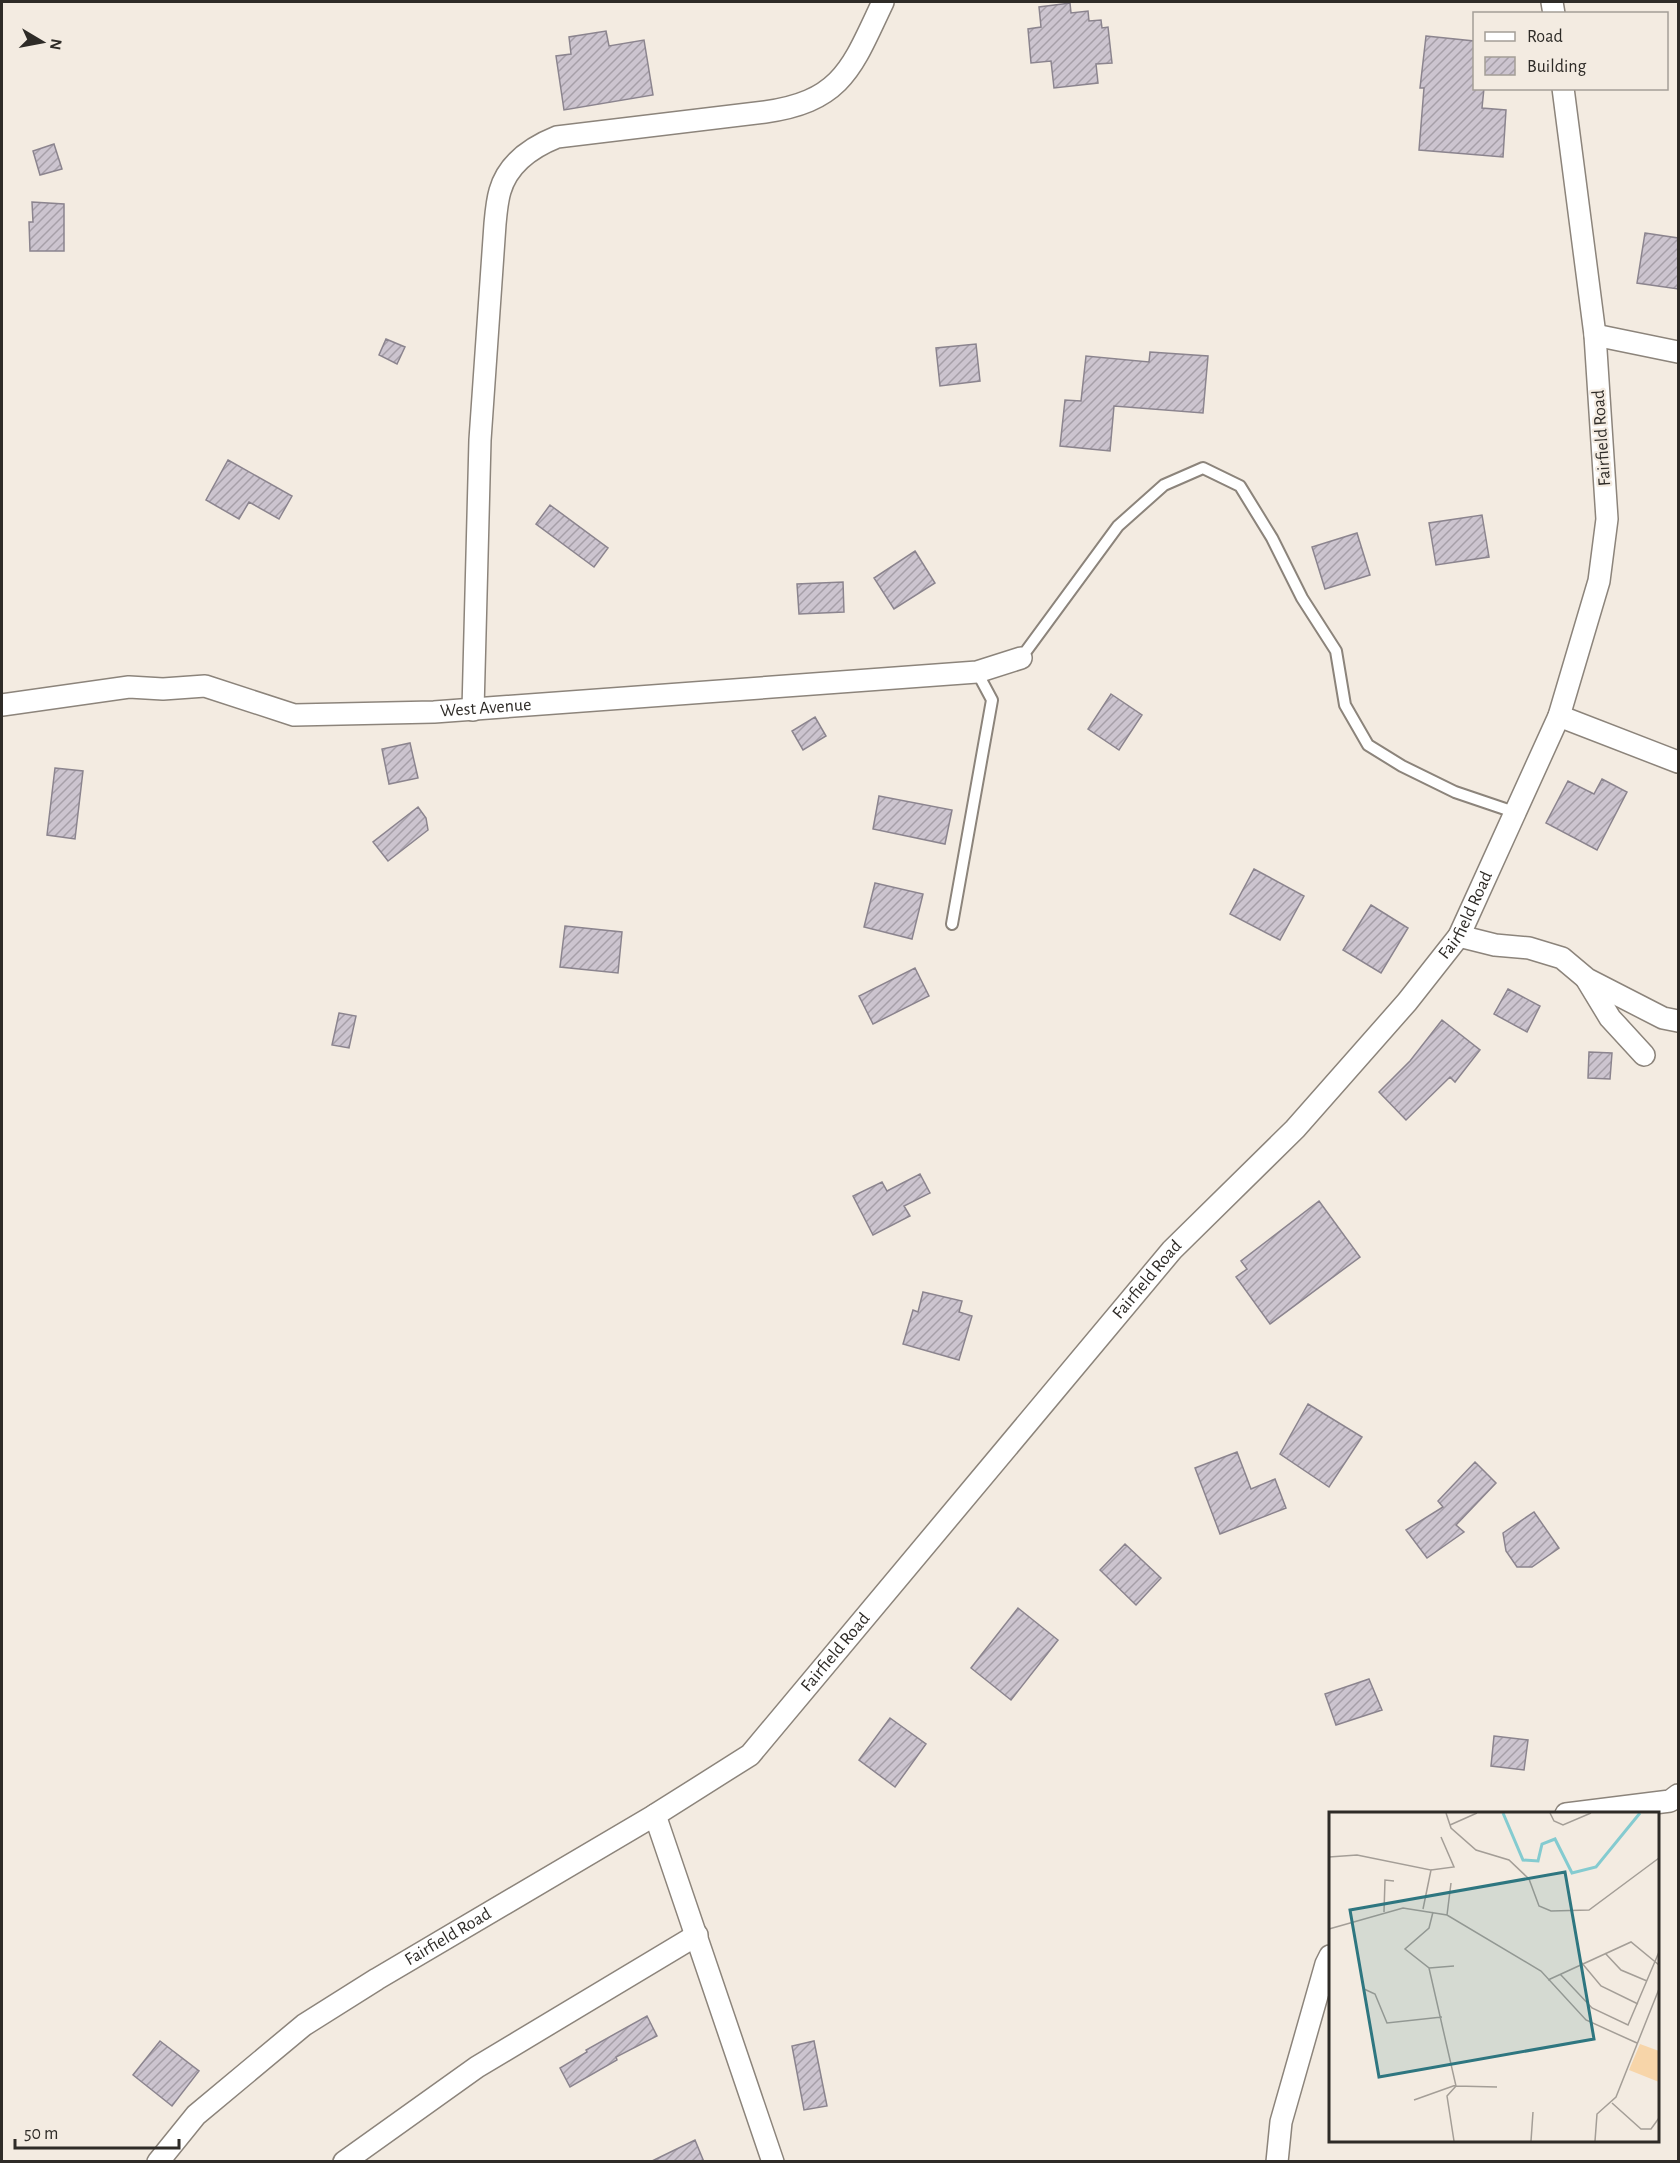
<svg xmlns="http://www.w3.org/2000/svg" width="1680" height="2163" font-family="'Alegreya Sans',sans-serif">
  <defs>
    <pattern id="building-hatch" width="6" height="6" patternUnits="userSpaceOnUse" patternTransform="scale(1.5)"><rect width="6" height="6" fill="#ccc4cf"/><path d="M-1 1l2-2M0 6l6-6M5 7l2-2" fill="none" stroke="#a69fa8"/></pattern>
  </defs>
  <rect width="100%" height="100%" fill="#f3ebe1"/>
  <!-- building -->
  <path fill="url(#building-hatch)" stroke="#8b848e" stroke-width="1.5" d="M1070,3L1071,13L1088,11L1089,21L1101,20L1102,28L1108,27L1112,63L1096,64L1098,83L1054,88L1051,61L1031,63L1028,29L1041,27L1039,7Z
    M606,31L609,46L644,40L653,95L564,110L556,56L571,54L569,37Z
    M1426,36L1474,41V88H1484L1482,108L1506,110L1503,157L1419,150L1424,88H1420Z
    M54,144L62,169L40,175L33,151Z
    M32,202L64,204V251H30L29,222H33Z
    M1645,233L1678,238V289L1637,283Z
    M386,339L405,347L397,364L379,355Z
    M976,344L980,381L940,386L936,348Z
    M1150,352L1208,356L1203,413L1114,406L1110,451L1060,446L1065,400L1081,401L1086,356L1149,362Z
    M228,460L292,496L279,519L249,502L239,519L206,500Z
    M550,505L608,548L594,567L536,524Z
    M1482,515L1489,557L1436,565L1429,523Z
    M1357,533L1370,575L1325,589L1312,547Z
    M915,551L935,583L894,609L874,578Z
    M843,582L844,612L799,614L797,584Z
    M1111,694L1142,715L1119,750L1088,729Z
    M815,717L826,736L803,750L792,731Z
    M410,743L418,778L389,784L382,749Z
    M55,768L83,771L75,839L47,835Z
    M1602,779L1627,792L1597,850L1546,823L1568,781L1594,794Z
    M879,796L952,810L945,844L873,829Z
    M418,807L426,818L428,830L388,861L373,842Z
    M1254,869L1304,896L1280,940L1230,914Z
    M875,883L923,894L912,939L864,927Z
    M1371,905L1408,928L1381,973L1343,950Z
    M565,926L622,932L618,973L560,967Z
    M915,968L929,996L873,1024L859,996Z
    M1508,989L1540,1006L1527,1032L1494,1014Z
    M339,1013L356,1016L349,1048L332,1045Z
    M1442,1020L1480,1050L1455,1082L1450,1077L1406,1120L1379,1092L1410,1061Z
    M1589,1052L1612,1053L1610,1079L1588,1078Z
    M920,1174L930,1193L904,1206L910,1216L873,1235L853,1196L882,1182L887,1191Z
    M1319,1201L1360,1257L1270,1324L1236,1277L1247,1269L1241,1261Z
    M923,1292L962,1301L959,1312L972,1316L959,1360L903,1344L913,1310L918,1312Z
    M1308,1404L1362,1437L1329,1487L1280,1454Z
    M1237,1452L1251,1489L1275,1479L1286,1508L1220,1534L1195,1468Z
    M1475,1462L1496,1483L1456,1525L1464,1532L1427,1558L1406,1530L1443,1507L1438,1501Z
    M1534,1512L1559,1548L1532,1567H1517L1506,1551L1503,1533Z
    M1125,1544L1161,1578L1136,1605L1100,1570Z
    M1018,1608L1058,1640L1011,1700L971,1668Z
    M1369,1679L1382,1710L1336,1725L1325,1694Z
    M890,1718L926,1744L895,1787L859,1760Z
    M1494,1736L1528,1740L1524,1770L1491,1766Z
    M647,2016L657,2036L616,2057L617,2060L570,2087L560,2068L587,2052L586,2050Z
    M160,2041L199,2071L172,2106L133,2075Z
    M814,2041L827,2106L804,2110L792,2046Z
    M695,2140L704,2162H650Z"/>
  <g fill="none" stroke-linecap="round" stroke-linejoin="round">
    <!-- lane casing -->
    <g stroke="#8c847b" stroke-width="14">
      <path id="lane" d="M1021,658L1118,526L1164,485L1203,468L1240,486L1272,538L1302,598L1336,651L1345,705L1368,745L1402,766L1455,792L1514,812
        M952,924L992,700L977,672"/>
    </g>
    <!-- street casing -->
    <g stroke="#8c847b" stroke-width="24">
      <g id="street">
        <path d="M1552,2L1554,14"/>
        <path d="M1595,335L1678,352"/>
        <path id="s1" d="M2,705L129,687L163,689L205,686L294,715L434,712L977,672L1021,658"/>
        <path d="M473,710L480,440L495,224C496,213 497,201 500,191C508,163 532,147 557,137L765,112C843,101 852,67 883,2"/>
        <path d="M1559,716L1678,762"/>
        <path d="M1459,936L1495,945L1529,948L1562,958L1587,979L1663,1018L1678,1021"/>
        <path d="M1587,980L1610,1018L1644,1055"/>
        <path d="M1566,1814L1670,1801L1678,1795"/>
        <path d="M655,1815L773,2162"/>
        <path id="s2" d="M158,2162L196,2115L304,2025L377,1979L655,1815L750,1755L1172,1250L1295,1129L1407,1002L1459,936L1559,716L1599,581L1607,519L1595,335L1563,88"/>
        <path d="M344,2162L477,2067L697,1935"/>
        <path d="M1277,2162L1281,2122L1326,1964L1330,1956"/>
      </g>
    </g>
    <!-- lane -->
    <use href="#lane" stroke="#fff" stroke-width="10"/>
    <!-- street -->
    <use href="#street" stroke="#fff" stroke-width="21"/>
  </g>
  <g text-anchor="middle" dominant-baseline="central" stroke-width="4.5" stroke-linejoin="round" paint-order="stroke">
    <!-- street labels -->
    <g font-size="18" fill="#2e2b27" stroke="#f3ebe1">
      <text transform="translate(1602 438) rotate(-94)">Fairfield Road</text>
      <text stroke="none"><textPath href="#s1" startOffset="490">West Avenue</textPath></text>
      <text stroke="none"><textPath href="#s2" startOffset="1828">Fairfield Road</textPath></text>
      <text stroke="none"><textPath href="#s2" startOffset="1342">Fairfield Road</textPath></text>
      <text stroke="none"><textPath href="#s2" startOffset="856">Fairfield Road</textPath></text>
      <text stroke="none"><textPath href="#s2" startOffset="370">Fairfield Road</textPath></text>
    </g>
  </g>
  <!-- overview -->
  <g transform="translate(1329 1812)">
    <rect width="330" height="330" fill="#f3ebe1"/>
    <path d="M311,232L330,239V270L300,258Z" fill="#f7d5a9"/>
    <path fill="none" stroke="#84cbd0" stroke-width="3" d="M174,1L194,48L209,49L213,32L226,27L243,61L267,55L311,1"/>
    <path fill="none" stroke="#a49e97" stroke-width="1.5" d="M117,1L122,16L147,38L180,48L200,67L210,94L222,99L260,98L330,46M221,1L225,9L234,13L262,1M121,13L148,1M0,45L28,43L102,58L94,97M102,58L125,55L112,25M55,100L56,68L65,69M104,100L100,116L76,137L100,156L127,274L118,284L125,329M118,103L122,71M0,117L74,96L118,103L212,159L257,208L308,231M276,141L292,158L318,169M252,150L272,174L309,192M100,156L125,154M231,162L263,196L299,213L330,140M219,168L302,130L330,153M35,177L46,182L58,211L113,205M127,274L168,275M85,288L127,273M283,291L312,317H322L330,306M202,329L204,300M266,329L268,302L287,285L330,177"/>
    <path fill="#2e7680" fill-opacity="0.15" stroke="#2e7680" stroke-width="3" d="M236,60L265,227L50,265L21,98Z"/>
    <rect width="330" height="330" fill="none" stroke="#2e2b27" stroke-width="3"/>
  </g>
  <!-- border -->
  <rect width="1680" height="2163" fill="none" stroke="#2e2b27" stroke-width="6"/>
  <!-- legend -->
  <rect x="1473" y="12" width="195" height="78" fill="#f3ebe1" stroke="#a49e97" stroke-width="1.5"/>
  <rect x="1485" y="32" width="30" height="9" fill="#ffffff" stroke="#a49e97" stroke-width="1.5"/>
  <text x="1527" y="42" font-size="18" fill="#2e2b27">Road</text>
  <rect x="1485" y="57" width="30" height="18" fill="url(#building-hatch)" stroke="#a49e97" stroke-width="1.5"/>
  <text x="1527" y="72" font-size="18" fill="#2e2b27">Building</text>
  <!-- north arrow -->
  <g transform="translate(42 42) rotate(100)" stroke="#f3ebe1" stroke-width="4.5" paint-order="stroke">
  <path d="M0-4.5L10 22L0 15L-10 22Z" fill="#2e2b27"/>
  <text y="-9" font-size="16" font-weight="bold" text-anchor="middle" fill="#2e2b27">N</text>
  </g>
  <!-- scale -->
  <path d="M15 2139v9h164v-9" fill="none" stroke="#2e2b27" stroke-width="3"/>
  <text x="24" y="2139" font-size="18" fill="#2e2b27" stroke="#f3ebe1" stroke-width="4.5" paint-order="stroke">50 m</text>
</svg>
